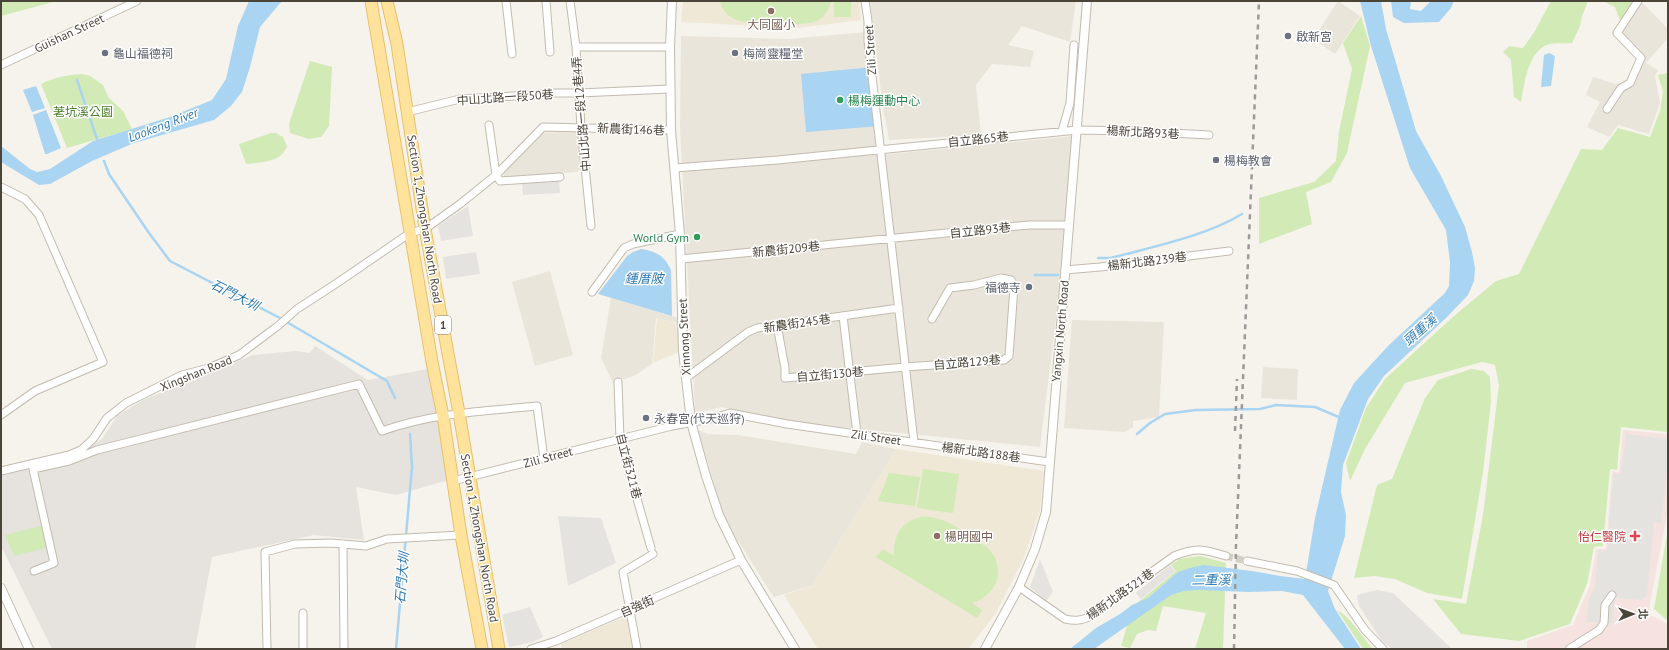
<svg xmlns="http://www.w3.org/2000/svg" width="1669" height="650" font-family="'PT Sans','Noto Sans TC',sans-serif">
  <rect width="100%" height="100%" fill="#f6f3ec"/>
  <!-- residential -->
  <path fill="#eae5da" d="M870,1H1076L1070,42L1022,26L1008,45L1034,51L1030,67L992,64L976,85L981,135L889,140L885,116H884Z
    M1338,1L1360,16L1335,54L1313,39Z
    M1642,2L1668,29V38L1646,63L1658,70L1655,76L1660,103L1649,134L1618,125L1609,137L1587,127L1600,102L1586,95L1593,77L1616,84L1628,81L1637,59L1618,38Z
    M866,32L880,155L1074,136L1064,255L1040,447L789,422L721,407L695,414L680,129L681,36L790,39Z
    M578,131L582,168L577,172L504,177V172L543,133Z
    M550,271L573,355L535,366L512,282Z
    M611,298L678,318V323L656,318L652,364L636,375L613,383L601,358Z
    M1072,320L1164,322L1159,417L1133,421V427L1124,432L1064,428Z
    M1263,367L1298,369L1297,400L1261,398Z
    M698,430L708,434L737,435L856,454L862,442L896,449L813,585L774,597L771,593L725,520Z"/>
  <!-- industrial -->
  <path fill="#e6e2dd" d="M315,346L368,380L428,369L449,480L396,495L356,487L364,540L314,535L212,557L195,649H52L1,546V476L79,455L102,439L117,416L143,400L253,355L295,351L310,353Z"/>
  <!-- education -->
  <path fill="#efe8d6" d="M683,1H859L861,20L797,28L681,22Z
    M657,318L679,324V352L653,363Z
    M896,449L1044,471L1040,511L1023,560L996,613L968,649H818L784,595L813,585Z
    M629,615L636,649H562L561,644Z"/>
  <!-- medical -->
  <path fill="#f6e3e0" d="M1623,430L1668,434V510L1648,614L1668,624V649H1527V641L1573,625L1590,585L1596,549H1606L1612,471L1619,472Z"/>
  <!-- green -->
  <path fill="#d2eab5" d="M1,1H57L1,16Z
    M720,1H831C829,9 825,17 817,21C803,27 756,23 739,21C729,17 722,12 720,1Z
    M834,1H851V17H834Z
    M1551,1H1588L1582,16L1580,26L1572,43C1564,44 1554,42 1547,45C1528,52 1524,85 1521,102L1514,97L1511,60L1503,52L1509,46L1523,48L1535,31Z
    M1603,1H1633L1620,21L1615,7Z
    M1361,16L1370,46L1347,153L1331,182L1306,192L1312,224L1259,244V198L1314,182L1336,161L1339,132L1352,69L1343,43Z
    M310,61L332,67L329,126L321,137L309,139L290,133L289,124Z
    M1668,73V432L1621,427L1617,470L1610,469L1603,546L1594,547L1587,584L1570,624L1519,641L1461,634L1433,599L1466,604L1483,515L1499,385L1495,365L1482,362L1405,383L1365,449L1350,481L1346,463L1366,408L1385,379L1454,316L1496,281L1519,274L1581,149L1602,150L1618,128L1650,137L1660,111L1663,92L1658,75Z
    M82,74L90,76L103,85L109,98L123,111L132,129L67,148L41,84C55,77 67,75 82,74Z
    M271,133H276L283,137L287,146C281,163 261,162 246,164L239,144Z
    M1471,369L1484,371L1490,377L1491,402L1483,472L1462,599L1427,593L1395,579L1374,576L1354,578L1377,485L1392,479L1425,398L1438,380Z
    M923,469L959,474L953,513L917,508Z
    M889,473L920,477L915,506L878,501Z
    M921,517C946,515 968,535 988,548C1007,569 998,594 972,603L982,610L977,618L876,557L883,549L894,556C893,537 901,521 921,517Z
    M44,525L49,547L14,556L5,535Z
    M1668,529V621L1654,609Z
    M1200,556L1226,563L1223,649H1195L1206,613L1163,606L1156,631L1148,630L1137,634L1130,648L1121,646C1125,635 1131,604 1141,600L1176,571L1171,565L1179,559Z
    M1337,610C1349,615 1363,638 1373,649H1363Z"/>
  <!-- parking -->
  <path fill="#e5e3e0" d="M559,180L560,193L523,195L522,183Z
    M468,206L473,236L441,241L438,226Z
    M476,252L480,274L446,279L443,257Z
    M1626,434L1668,439V464L1661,523L1654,522L1647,596L1642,600L1615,598L1613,623L1586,622L1590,596L1595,587L1598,550L1607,551L1613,474H1621Z
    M558,516L601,518L616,563L568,586Z
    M1040,559L1053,592L1046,601L1030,587Z
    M1170,565L1175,571L1141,599L1136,593Z
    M1377,590L1393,593L1452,649H1392L1381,640L1359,606L1357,595Z
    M530,607L543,637L533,642L509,647L502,615Z"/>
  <!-- water -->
  <path fill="#a9d4f2" d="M249,1H282L260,27L250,67L242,92L231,106L214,120L134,143L92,161L50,184L39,185L1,162V146L30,169L37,172L50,169L93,141L170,117L212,100L226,79L238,26Z
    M1360,1H1381L1386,29L1416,131L1441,176L1465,227L1472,252L1475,268L1474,281L1468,295L1446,318L1384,376L1368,399L1343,465L1341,492L1346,515L1345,536L1328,591L1335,609L1361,649H1345L1303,595L1282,591L1249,592L1199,590L1184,591L1171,595L1094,649H1070L1096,628L1120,614L1132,605L1148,598L1178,572L1190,568L1204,565L1252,571L1280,576L1305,579L1315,518L1340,410L1354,383L1389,345L1445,293L1449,286L1450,262L1446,230L1410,168L1371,46Z
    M1391,1H1411L1410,9L1421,11L1431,1H1454L1451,8L1439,22L1404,23L1393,17Z
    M1549,53L1555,56L1551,86L1541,87L1544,55Z
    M872,67L880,126L806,132L801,74Z
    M36,86L45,108L32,112L23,90Z
    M46,110L61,148L47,154H45L33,115Z
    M641,249C656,251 665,256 671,270L672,316L598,294L627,256L633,252Z"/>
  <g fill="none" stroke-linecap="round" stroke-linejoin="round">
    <!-- stream -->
    <path stroke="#a9d4f2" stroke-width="2.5" d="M77,80L97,139
      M104,161L109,174L149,233L170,261L280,318L387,381L395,398
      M1098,258H1111C1152,247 1206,236 1242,214
      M1035,275H1058
      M1137,434L1150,423L1165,414L1196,410L1260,409L1276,405L1315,407L1341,418
      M396,649L412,467L410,434"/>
    <!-- minor-tunnel -->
    <path stroke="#d4d0c8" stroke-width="7" stroke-dasharray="7 3.5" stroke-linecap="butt" d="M1226,556L1247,561"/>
    <!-- minor casing -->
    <g stroke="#c2bbae" stroke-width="9">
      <path id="minor" d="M506,1L512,54
        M546,1L550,52
        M570,1L576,47L581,127L591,226
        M865,1L868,21V41L914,442
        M576,47H670
        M1,65L137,1
        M1607,109L1621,88L1630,83L1641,58L1617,33L1638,1
        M407,112L460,99L533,95L550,93H579L670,89
        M489,125L496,175L500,181L560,177
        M1062,131L1070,103L1074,45
        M675,168L778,160L1077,130L1134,131L1209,135
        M1,187L25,199L39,215L103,362L35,391L1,415
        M681,259L1029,225H1069
        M1065,270L1100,267L1229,251
        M592,292L624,248L633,244L680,234
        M843,316L857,434
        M777,325L785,368V378L905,367L1004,360L1009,356L1014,287L1011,280L1001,278L974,285L950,288L932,319
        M686,378L748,332L757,328L899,308
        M618,382L620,439L651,548
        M1,471L69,455L81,450L93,439L107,418L126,403L182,375L209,368L239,355L279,325L297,309L337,283L410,233L425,229L460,204L496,175L543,127L671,130
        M453,481L672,426L710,419L730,413L787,424L1049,462
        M343,544L344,649
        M1247,561L1297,571L1334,585L1365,630L1383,649
        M34,571L54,563L33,469L69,461L97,450L359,384L382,431C432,413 485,411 537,406L544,459
        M1019,587L1065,619C1074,621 1080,621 1089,617L1174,556C1197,547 1203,549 1226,556
        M303,613V649
        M267,649L265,552L295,544L331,543L366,546L387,539L461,535
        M531,649L556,641L741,560
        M637,649L623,572L653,554
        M1569,649L1599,630L1604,623L1605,605L1612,595"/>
    </g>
    <!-- tertiary casing -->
    <g stroke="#c2bbae" stroke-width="10">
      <path id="tertiary" d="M672,1L670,47L671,130L680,234L683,351L691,422L706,476L719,515L741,560L795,649
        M1,588L29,649
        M985,649L1019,587L1035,549L1046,512L1087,1"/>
    </g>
    <!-- primary casing -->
    <g stroke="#e6c16a" stroke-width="13">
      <path id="primary" d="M371,1L432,362L443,416L461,535L482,649
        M387,1L397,44L425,229L459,413L499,649"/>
    </g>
    <!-- minor -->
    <use href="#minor" stroke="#fff" stroke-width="7"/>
    <!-- tertiary -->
    <use href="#tertiary" stroke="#fff" stroke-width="8"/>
    <!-- primary -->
    <use href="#primary" stroke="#ffe39c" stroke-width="11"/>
    <!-- rail -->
    <path stroke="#9a9a9a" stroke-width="2.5" stroke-dasharray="5 5" stroke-linecap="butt" d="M1235,431L1237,379
      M1234,649L1236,545L1259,1"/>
  </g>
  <!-- markers -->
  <g fill="#8d6e63" stroke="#fff" stroke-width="1.5">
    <circle cx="771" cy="11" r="4"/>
    <circle cx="937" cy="536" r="4"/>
  </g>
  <g fill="#6b7280" stroke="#fff" stroke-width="1.5">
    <circle cx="1288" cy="36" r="4"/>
    <circle cx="105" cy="53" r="4"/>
    <circle cx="735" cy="53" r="4"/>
    <circle cx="1216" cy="160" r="4"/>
    <circle cx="1029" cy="287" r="4"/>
    <circle cx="646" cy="418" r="4"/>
  </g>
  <g fill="#2e9e5b" stroke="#fff" stroke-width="1.5">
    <circle cx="840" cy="100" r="4"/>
    <circle cx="697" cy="237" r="4"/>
  </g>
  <path fill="#e0444e" stroke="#fff" stroke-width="1.5" d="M1633 530h4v4h4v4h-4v4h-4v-4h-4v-4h4z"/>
  <g text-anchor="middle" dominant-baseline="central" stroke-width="3" stroke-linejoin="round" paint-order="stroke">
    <!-- shield labels -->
    <rect fill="#fff" stroke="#817c74" stroke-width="1" x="435" y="316" width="16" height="18" rx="3"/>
    <g font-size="11" font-weight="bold" fill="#4b4439">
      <text x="443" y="325">1</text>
    </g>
    <!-- education labels -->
    <g font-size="12" fill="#785e54" stroke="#fff">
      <text x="771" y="24">大同國小</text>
      <text x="945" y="536" text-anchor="start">楊明國中</text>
    </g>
    <!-- street labels -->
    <g font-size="12" fill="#4b4439" stroke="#fff">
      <text transform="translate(69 33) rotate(-25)">Guishan Street</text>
      <text transform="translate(870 50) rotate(-94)">Zili Street</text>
      <text transform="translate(505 97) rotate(-4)">中山北路一段50巷</text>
      <text transform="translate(581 114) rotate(-95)">中山北路一段12巷4弄</text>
      <text transform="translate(631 129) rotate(2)">新農街146巷</text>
      <text transform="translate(1143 132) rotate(3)">楊新北路93巷</text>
      <text transform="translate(978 139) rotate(-6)">自立路65巷</text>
      <text transform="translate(425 219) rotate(81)">Section 1, Zhongshan North Road</text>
      <text transform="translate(980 230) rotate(-6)">自立路93巷</text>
      <text transform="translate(786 249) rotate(-6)">新農街209巷</text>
      <text transform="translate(1147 261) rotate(-7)">楊新北路239巷</text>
      <text transform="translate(797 323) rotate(-8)">新農街245巷</text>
      <text transform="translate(1060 331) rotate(-85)">Yangxin North Road</text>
      <text transform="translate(684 337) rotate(-93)">Xinnong Street</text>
      <text transform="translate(967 362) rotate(-5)">自立路129巷</text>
      <text transform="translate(196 373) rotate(-22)">Xingshan Road</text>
      <text transform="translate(830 374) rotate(-5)">自立街130巷</text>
      <text transform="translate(876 437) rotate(8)">Zili Street</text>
      <text transform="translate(981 452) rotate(8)">楊新北路188巷</text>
      <text transform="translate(548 457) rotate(-15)">Zili Street</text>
      <text transform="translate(629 466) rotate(75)">自立街321巷</text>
      <text transform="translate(480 538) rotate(80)">Section 1, Zhongshan North Road</text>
      <text transform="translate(1120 594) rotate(-35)">楊新北路321巷</text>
      <text transform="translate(637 606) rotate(-24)">自強街</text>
    </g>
    <!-- worship labels -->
    <g font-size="12" fill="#5b616d" stroke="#fff" text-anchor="start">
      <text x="1296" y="36">啟新宮</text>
      <text x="113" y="53">龜山福德祠</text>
      <text x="743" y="53">梅崗靈糧堂</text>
      <text x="1224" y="160">楊梅教會</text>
      <text x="1021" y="287" text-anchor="end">福德寺</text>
      <text x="654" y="418">永春宮(代天巡狩)</text>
    </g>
    <!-- leisure labels -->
    <g font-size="12" fill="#27864d" stroke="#fff" text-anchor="start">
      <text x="848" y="100">楊梅運動中心</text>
      <text x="689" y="237" text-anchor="end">World Gym</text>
    </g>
    <!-- park labels -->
    <g font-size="12" fill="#4a7f2a" stroke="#fff">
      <text x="83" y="111">荖坑溪公園</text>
    </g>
    <!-- health labels -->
    <g font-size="12" fill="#be3a42" stroke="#fff" text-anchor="end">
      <text x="1626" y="536">怡仁醫院</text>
    </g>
    <!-- water labels -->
    <g font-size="13" font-style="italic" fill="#2e7ab2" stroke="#fff">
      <text transform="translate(163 125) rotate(-21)">Laokeng River</text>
      <text x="644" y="278">鍾厝陂</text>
      <text transform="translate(235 295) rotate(27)">石門大圳</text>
      <text transform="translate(1420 330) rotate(-41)">頭重溪</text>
      <text transform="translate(402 578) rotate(-85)">石門大圳</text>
      <text transform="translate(1211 580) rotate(-1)">二重溪</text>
    </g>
  </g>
  <!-- border -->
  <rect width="1669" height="650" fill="none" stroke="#4b4439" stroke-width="4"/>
  <!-- north arrow -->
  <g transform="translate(1633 614) rotate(89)" stroke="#ffffff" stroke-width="3" paint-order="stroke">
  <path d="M0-3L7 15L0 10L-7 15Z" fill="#4b4439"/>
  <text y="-6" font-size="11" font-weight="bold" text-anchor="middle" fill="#4b4439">北</text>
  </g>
</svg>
